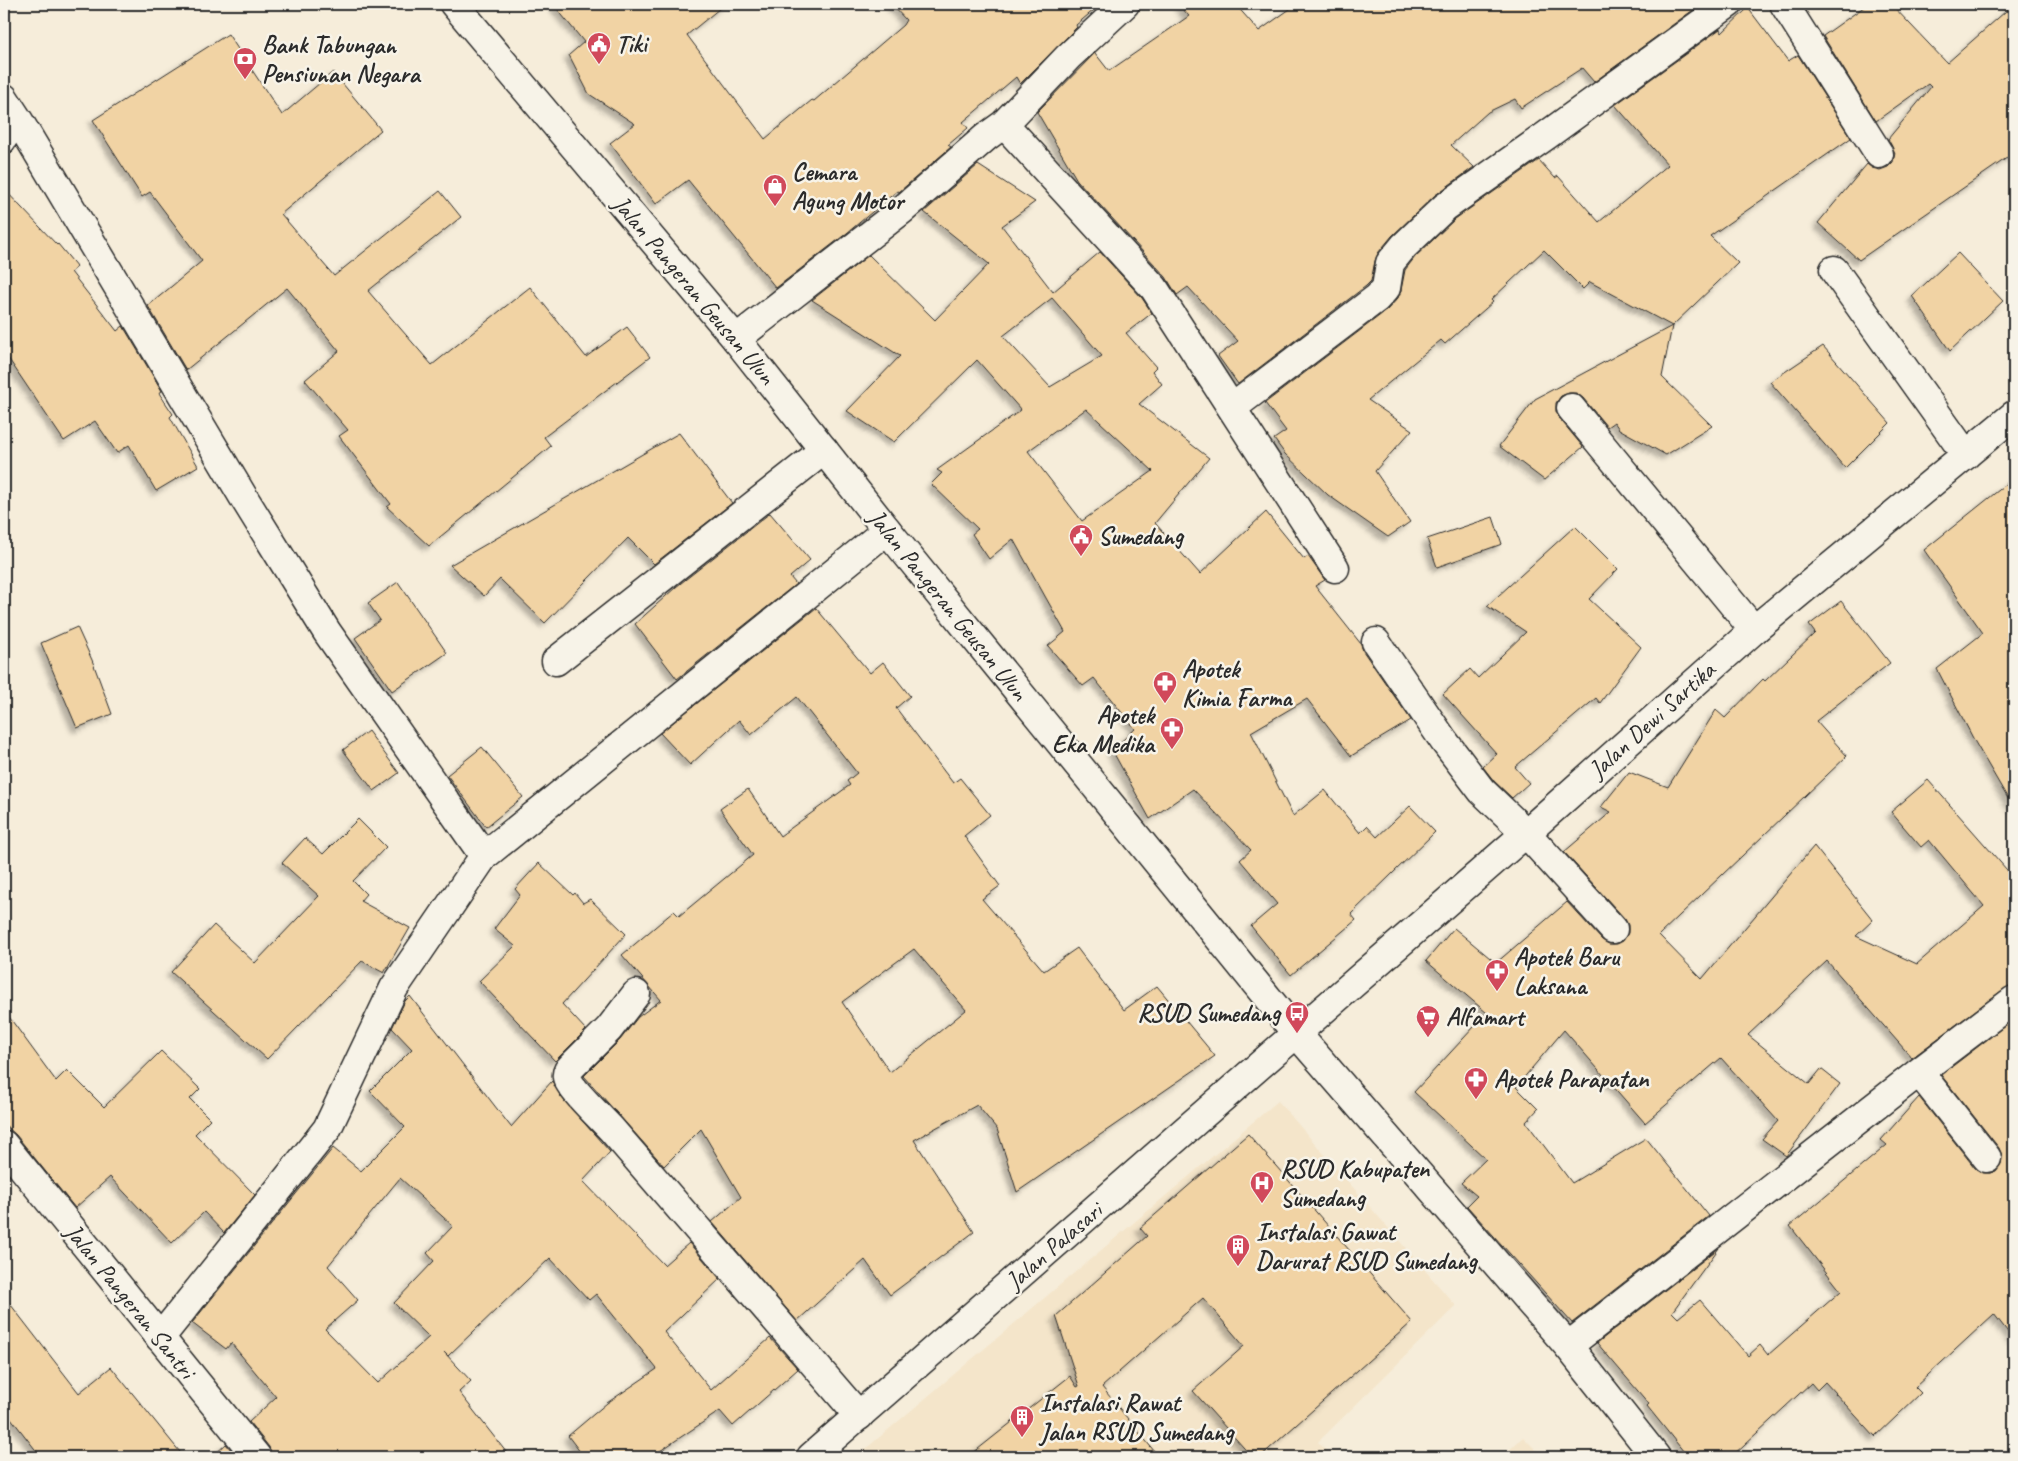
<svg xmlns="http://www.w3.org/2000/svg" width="2018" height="1461" font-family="Caveat,sans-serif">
  <defs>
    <filter id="shadow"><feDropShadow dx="-4.5" dy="4.5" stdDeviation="2.5" flood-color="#0004"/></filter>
  </defs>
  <rect width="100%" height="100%" fill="#f6edda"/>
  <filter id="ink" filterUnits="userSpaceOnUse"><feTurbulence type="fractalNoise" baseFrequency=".02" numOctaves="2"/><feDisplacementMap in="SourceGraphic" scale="10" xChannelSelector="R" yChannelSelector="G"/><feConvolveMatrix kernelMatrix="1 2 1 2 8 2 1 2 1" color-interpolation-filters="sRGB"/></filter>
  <g filter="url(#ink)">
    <!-- built -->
    <path fill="#f4e5ca" d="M1278,1101L1456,1306L1318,1442L1332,1457H856Z
      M1523,1437L1543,1457H1502Z"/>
    <!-- building -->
    <path fill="#f1d3a4" stroke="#2b2b2b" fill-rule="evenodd" filter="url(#shadow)" d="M553,4H725L687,35L765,139L812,100L814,101L903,25L906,20L891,4H1101L1076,25L1077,27L1020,84L1016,77L963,122L968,128L948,145L951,147L899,192L897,191L847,233L776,288L688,180L656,204L610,143L635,124L589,94L569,55L584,42Z
      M1178,4H1235L1259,31L1297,4L1700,5L1594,82L1582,68L1521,108L1515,99L1488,112L1451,145L1474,167L1434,196L1392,236L1378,253L1375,261L1371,281L1366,286L1238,384L1218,356L1238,341L1188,287L1177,295L1166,277L1077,180L1037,112L1095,53L1109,71L1189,16Z
      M1868,4H1891L1947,63L2014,4V153L1859,260L1818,223L1867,164L1872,168L1880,170L1888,167L1893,162L1895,153L1888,139L1931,87L1928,84L1876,121L1823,36Z
      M1748,8L1788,61L1798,55L1851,138L1710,236L1738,263L1672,326L1590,282L1583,289L1544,250L1491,300L1493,302L1445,344L1441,340L1368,400L1412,430L1375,471L1410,522L1388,537L1328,495L1285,454L1274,439L1286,431L1265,403L1387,310L1398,298L1401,290L1405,270L1415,257L1455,219L1539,160L1555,178L1558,176L1599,222L1668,165L1615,105L1720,29L1722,33Z
      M228,34L282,115L333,72L381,130L281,214L334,276L440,191L461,217L368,291L432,365L530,287L586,357L627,327L650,357L544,437L551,446L429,546L387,507L391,504L339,436L348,430L305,380L339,351L287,288L186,370L148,306L202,261L150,192L142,197L93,120Z
      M978,165L1035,202L1002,226L1053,292L1100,252L1142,298L1152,313L1126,333L1156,367L1152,371L1162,384L1139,404L1209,458L1155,523L1200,574L1266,512L1304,559L1308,556L1325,580L1315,586L1361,644L1363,651L1411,720L1351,756L1307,699L1251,732L1293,816L1325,790L1360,833L1367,826L1377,837L1410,806L1435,832L1351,914L1356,920L1291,975L1251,926L1277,904L1240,860L1251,850L1193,789L1150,819L1112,750L1135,729L1094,678L1083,686L1048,646L1065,632L1013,539L989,559L972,534L978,529L931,484L942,473L937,470L1021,410L977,360L894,442L847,411L900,356L812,300L869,255L935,320L989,264L924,212ZM1052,298L1102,356L1050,387L1003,336ZM1086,409L1153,471L1082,521L1028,451Z
      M4,189L57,245L58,244L77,267L71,272L117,331L123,326L162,391L159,393L173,414L170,417L198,466L156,491L129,445L117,453L95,421L64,441L4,352Z
      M1958,253L2003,301L1950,351L1912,296Z
      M1672,326L1662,377L1712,426L1666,455L1619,429L1614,422L1607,427L1583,398L1576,393H1569L1561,396L1556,403V411L1559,418L1583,447L1544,480L1499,446L1535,399Z
      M1823,346L1890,423L1845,468L1770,382Z
      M679,433L732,503L654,564L628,538L545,623L500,579L484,596L450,565Z
      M2014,478V809L1975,742L1937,669L1983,633L1924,550Z
      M770,513L810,560L790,577L796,584L677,679L635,624L676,587Z
      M1493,517L1502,544L1437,567L1427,539Z
      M1575,526L1618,569L1589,599L1641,647L1600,703L1596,698L1515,767L1529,783L1512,798L1494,781L1483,767L1497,754L1443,694L1470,669L1478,678L1526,632L1487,606Z
      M398,582L447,653L392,691L355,638L380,620L368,603Z
      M1841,601L1890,663L1816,721L1847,756L1659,935L1702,979L1814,846L1873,920L1856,936L1917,964L1984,906L1929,840L1921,847L1891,812L1928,780L2014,878V985L2005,988L1912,1058L1827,961L1748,1035L1809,1084L1821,1069L1840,1084L1786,1156L1762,1139L1778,1121L1721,1058L1645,1123L1564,1030L1516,1087L1538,1109L1526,1122L1572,1183L1646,1138L1709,1216L1572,1323L1467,1206L1477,1196L1461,1183L1486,1159L1414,1092L1487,1013L1426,961L1454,928L1496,963L1567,902L1602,940L1609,944H1617L1623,941L1628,933V925L1625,919L1564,852L1611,812L1601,807L1629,772L1668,787L1716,710L1725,718L1763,679L1765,681L1815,633L1809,625Z
      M816,608L870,673L883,662L910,696L896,708L953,783L960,778L990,815L964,836L1000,886L982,899L1044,971L1077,948L1124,1010L1157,986L1215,1056L1017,1192L997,1129L977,1105L914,1140L974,1232L890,1295L865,1260L797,1321L712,1222L741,1197L701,1129L664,1166L584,1076L620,1040L638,1017L661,1000L622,955L674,911L679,916L753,855L720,809L748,789L780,836L850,785L847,781L857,773L797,697L751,735L739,720L690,765L660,733ZM914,949L966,1010L890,1072L842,1002Z
      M77,627L92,660L112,714L77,728L41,643Z
      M368,731L399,773L374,791L343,750Z
      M482,747L523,797L486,827L447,775Z
      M358,819L386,847L353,881L366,894L360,901L410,928L384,973L362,961L267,1059L171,972L214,925L255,963L319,896L282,863L305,838L323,854Z
      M539,863L573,895L575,893L583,903L590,899L626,934L562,1004L586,1030L555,1061L479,981L515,946L494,929L520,895L515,889Z
      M410,996L511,1127L552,1081L562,1098L610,1152L583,1181L664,1265L689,1243L720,1279L664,1332L711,1390L770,1338L798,1369L733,1426L720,1411L651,1457H584L568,1436L607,1403L657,1369L596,1294L589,1300L550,1258L448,1356L444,1352L471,1381L459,1392L510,1457H272L269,1447L249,1422L276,1397L231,1343L226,1349L192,1323L333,1148L361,1171L405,1127L370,1091L412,1049L392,1028L405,1001ZM400,1178L453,1226L427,1253L434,1261L394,1303L429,1337L378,1383L325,1329L358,1300L328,1266Z
      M4,1010L56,1081L67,1070L104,1107L161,1051L200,1089L190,1099L210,1119L195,1134L255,1195L224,1233L204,1212L172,1243L110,1177L75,1208L16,1135L4,1124Z
      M2014,1019V1340L1994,1314L1915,1387L1921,1393L1875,1437L1825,1382L1817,1390L1811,1383L1731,1457H1688L1647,1406L1649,1404L1597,1343L1719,1248L1672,1312L1678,1318L1700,1300L1748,1356L1760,1345L1768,1355L1841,1291L1790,1226L1887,1145L1881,1140L1919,1097L1975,1168L1982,1173H1990L1996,1171L2001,1164L2002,1156L1999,1148L1941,1075Z
      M1248,1134L1412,1322L1260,1457H1252L1193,1391L1244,1346L1203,1298L1102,1387L1159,1457H968L1070,1376L1077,1387L1079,1386L1056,1316L1147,1236L1140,1228Z
      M4,1296L79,1393L111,1367L184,1457H41L4,1409Z
      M226,1444L237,1457H212Z"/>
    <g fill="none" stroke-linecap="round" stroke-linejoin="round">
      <!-- lane casing -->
      <g stroke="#2b2b2b" stroke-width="25">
        <path id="lane" d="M4,143L19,121"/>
      </g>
      <!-- street casing -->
      <g stroke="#2b2b2b" stroke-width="31">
        <path id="street" d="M1784,4L1879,154
          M4,98L19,121L244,498L327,632L484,856L887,530
          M1004,124L1068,57L1125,4
          M1834,270L1966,455
          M736,339L902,210L986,137L1004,124L1154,288L1335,568
          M1232,408L1377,298L1386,288L1390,263L1404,246L1445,207L1547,135L1728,4
          M1571,408L1754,630
          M1376,642L1444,741L1482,791L1526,833L1613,929
          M556,661L824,450
          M636,994L609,1029L572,1066C569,1069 566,1072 567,1077C569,1088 603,1120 612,1130L859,1416
          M1919,1072L1987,1158
          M160,1338L327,1129L394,988L484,856
          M1568,1346L1919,1072L2014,1000"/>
      </g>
      <!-- secondary casing -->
      <g stroke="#2b2b2b" stroke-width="31">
        <path id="secondary" d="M454,4L736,339L887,530L1297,1034L1568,1346L1656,1457
          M4,1145L257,1457
          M811,1457L1526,833L1754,630L2014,415"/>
      </g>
      <!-- lane -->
      <use href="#lane" stroke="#f7f3e8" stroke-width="21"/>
      <!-- street -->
      <use href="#street" stroke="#f7f3e8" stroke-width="28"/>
      <!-- secondary -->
      <use href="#secondary" stroke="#f7f3e8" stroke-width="28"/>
    </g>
  </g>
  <!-- icons -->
  <defs>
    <g id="civic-pin" transform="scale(1.25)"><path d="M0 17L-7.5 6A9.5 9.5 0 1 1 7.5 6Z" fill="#d1495b" stroke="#f7f3e8"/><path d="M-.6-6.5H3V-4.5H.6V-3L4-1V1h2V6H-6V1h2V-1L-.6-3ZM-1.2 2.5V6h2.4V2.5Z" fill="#fff"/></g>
    <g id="bank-pin" transform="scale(1.25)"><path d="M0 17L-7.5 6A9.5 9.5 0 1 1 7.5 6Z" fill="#d1495b" stroke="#f7f3e8"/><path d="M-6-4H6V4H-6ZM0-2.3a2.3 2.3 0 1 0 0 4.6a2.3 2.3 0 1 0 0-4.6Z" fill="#fff"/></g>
    <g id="shop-pin" transform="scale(1.25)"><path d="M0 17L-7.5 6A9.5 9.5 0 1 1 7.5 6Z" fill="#d1495b" stroke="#f7f3e8"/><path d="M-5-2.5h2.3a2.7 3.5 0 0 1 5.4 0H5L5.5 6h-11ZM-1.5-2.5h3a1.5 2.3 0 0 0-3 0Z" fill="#fff"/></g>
    <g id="pharmacy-pin" transform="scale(1.25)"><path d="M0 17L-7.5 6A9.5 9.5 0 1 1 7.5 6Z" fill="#d1495b" stroke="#f7f3e8"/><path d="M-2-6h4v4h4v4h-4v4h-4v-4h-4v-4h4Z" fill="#fff"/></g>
    <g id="bus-pin" transform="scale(1.25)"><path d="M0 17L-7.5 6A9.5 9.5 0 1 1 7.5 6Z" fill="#d1495b" stroke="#f7f3e8"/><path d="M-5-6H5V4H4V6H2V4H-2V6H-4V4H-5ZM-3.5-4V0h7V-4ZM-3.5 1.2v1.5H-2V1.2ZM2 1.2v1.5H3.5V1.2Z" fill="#fff"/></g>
    <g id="supermarket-pin" transform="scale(1.25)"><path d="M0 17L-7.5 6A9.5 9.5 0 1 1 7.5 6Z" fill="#d1495b" stroke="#f7f3e8"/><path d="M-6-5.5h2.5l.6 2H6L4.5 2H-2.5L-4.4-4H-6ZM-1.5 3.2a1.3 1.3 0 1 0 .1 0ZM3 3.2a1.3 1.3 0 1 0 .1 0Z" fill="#fff"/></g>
    <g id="hospital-pin" transform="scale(1.25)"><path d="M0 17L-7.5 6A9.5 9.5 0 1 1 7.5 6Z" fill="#d1495b" stroke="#f7f3e8"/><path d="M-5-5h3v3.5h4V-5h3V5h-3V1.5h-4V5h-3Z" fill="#fff"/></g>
    <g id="building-pin" transform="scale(1.25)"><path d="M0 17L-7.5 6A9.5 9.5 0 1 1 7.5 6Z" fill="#d1495b" stroke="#f7f3e8"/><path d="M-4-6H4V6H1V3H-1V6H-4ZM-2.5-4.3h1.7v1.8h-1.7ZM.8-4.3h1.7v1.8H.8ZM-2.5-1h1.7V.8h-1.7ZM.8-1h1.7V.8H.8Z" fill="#fff"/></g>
  </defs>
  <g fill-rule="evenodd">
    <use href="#civic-pin" x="599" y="44"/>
    <use href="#bank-pin" x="245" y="59"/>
    <use href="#shop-pin" x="775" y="186"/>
    <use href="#civic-pin" x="1081" y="536"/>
    <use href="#pharmacy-pin" x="1165" y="683"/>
    <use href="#pharmacy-pin" x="1172" y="729"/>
    <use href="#pharmacy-pin" x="1497" y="971"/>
    <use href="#bus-pin" x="1297" y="1013"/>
    <use href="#supermarket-pin" x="1428" y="1017"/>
    <use href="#pharmacy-pin" x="1476" y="1079"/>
    <use href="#hospital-pin" x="1262" y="1183"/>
    <use href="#building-pin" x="1238" y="1246"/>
    <use href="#building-pin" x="1022" y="1417"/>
  </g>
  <g text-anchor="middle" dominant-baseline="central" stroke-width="5" stroke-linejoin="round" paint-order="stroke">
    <!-- poi labels -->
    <g font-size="25" font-weight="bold" fill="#2b2b2b" stroke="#f7f3e8" text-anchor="start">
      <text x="616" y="44">Tiki</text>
      <text x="262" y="45">Bank Tabungan<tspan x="262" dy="29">Pensiunan Negara</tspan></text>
      <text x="792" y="172">Cemara<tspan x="792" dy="29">Agung Motor</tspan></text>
      <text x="1098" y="536">Sumedang</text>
      <text x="1182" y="669">Apotek<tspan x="1182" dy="29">Kimia Farma</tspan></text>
      <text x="1154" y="715" text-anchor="end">Apotek<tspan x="1154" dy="29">Eka Medika</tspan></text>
      <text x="1514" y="957">Apotek Baru<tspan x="1514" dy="29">Laksana</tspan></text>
      <text x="1280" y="1013" text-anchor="end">RSUD Sumedang</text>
      <text x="1446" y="1017">Alfamart</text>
      <text x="1494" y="1079">Apotek Parapatan</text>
      <text x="1280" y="1169">RSUD Kabupaten<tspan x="1280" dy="29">Sumedang</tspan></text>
      <text x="1256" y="1232">Instalasi Gawat<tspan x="1256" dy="29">Darurat RSUD Sumedang</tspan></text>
      <text x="1040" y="1403">Instalasi Rawat<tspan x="1040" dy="29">Jalan RSUD Sumedang</tspan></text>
    </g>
    <!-- street labels -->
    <g font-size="25" fill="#2b2b2b" stroke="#f7f3e8">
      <text transform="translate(694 290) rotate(50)">Jalan Pangeran Geusan Ulun</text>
      <text transform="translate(948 605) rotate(51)">Jalan Pangeran Geusan Ulun</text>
      <text transform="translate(1652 720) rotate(-42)">Jalan Dewi Sartika</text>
      <text transform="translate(1054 1246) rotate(-41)">Jalan Palasari</text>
      <text transform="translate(130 1301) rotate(51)">Jalan Pangeran Santri</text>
    </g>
  </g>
  <!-- margin -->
  <rect width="2018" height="1461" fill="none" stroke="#f7f3e8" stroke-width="20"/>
  <rect x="10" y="10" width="1998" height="1441" fill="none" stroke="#2b2b2b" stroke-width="2" filter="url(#ink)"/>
</svg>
